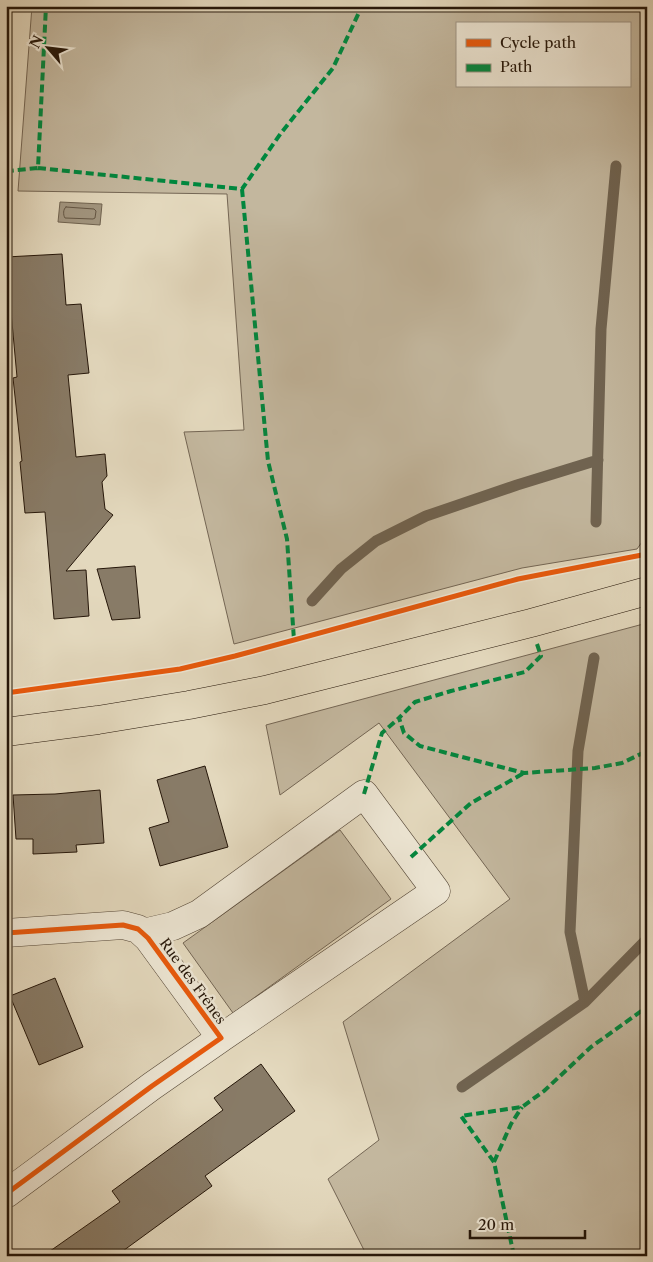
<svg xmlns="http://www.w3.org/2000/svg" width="653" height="1262" font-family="'Libre Caslon Text',serif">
  <rect width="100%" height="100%" fill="#e3d8bd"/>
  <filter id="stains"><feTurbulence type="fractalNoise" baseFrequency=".004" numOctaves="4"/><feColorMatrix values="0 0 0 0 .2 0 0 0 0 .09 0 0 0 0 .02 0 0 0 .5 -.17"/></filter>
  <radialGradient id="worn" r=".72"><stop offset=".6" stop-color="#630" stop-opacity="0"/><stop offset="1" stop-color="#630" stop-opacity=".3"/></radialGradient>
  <!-- green -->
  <path fill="#c3b79e" stroke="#746654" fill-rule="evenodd" d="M32,6H647V519L645,521L647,535L637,549L522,568L234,644L184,432L244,430L227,194L18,191ZM457,24H629V86H457Z
    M647,623V1256H367L328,1179L379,1140L343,1022L510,899L379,723L280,795L266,725Z
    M340,830L391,899L233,1013L183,943Z"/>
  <!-- water -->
  <path fill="#a29680" stroke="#706350" d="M60,202L102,204L100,225L58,222Z"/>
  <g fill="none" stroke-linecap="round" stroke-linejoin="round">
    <!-- shore -->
    <path stroke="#645644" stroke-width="1" d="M66,207L94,209L96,211L95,218L93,219L65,218C63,215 63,209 66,207Z"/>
    <!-- stream -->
    <path stroke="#706350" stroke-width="11" d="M596,522L601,329L616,166
      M312,601L341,569L376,541L426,516L517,485L598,460
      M585,1002L570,932L578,751L594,658
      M462,1087L585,1002L647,939"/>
  </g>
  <!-- building -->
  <path fill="#887b67" stroke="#251609" d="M62,254L66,305L81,304L89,373L68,375L76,457L105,454L107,476L102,482L105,509L113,515L66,571L86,570L89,616L54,619L45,512L25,513L20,462L22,461L13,378L17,377L6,257Z
    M135,566L140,618L112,620L97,569Z
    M205,766L228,847L160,866L149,828L169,822L157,780Z
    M100,790L104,843L76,845L77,852L33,854V839H16L13,795L55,794Z
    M55,978L83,1047L39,1065L10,996Z
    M261,1064L295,1111L205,1176L212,1186L116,1256H43L120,1202L112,1191L223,1110L214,1098Z"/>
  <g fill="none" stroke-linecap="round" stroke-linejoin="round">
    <!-- minor casing -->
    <g stroke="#544636" stroke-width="29">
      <path id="minor" d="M6,933L123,925L138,929L148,938L221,1038L152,1086L6,1194
        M143,933L173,926L199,914L364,794L436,891L221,1038"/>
    </g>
    <!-- major casing -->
    <g stroke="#251609" stroke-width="29">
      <path id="major" d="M6,732L98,720L189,705L265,690L531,623L647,591"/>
    </g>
    <!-- minor -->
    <use href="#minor" stroke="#ede6d4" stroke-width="28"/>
    <!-- major -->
    <use href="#major" stroke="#e3d8bd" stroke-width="28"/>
    <!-- quiet -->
    <path stroke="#00873e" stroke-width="4" stroke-dasharray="8 4" stroke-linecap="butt" d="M38,168L242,189L281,133L333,68L362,6
      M6,170L8,171L38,168L46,6
      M242,189L268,461L287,539L294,640
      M537,644L541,656L525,672L451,691L415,702L399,718L404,733L420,746L524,773L595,768L622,763L647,751
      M364,794L382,733L399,718
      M411,857L471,803L524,773
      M494,1162L511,1124L522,1107
      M514,1256L494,1162L461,1116L522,1107L544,1091L591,1047L647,1007"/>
    <!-- cycleway casing -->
    <g stroke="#ede6d4" stroke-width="8">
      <path id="cycleway" d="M6,693L180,669L235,656L518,579L647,554
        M6,933L123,925L138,929L148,938L221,1038L152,1086L6,1194"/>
    </g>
    <!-- cycleway -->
    <use href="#cycleway" stroke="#e8590c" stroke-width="5"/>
  </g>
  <g text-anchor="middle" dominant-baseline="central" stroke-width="5" stroke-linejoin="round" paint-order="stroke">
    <!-- street labels -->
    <g font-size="14" fill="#251609" stroke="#ede6d4">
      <text transform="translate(193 981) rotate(54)">Rue des Frênes</text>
    </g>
  </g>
  <!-- margin -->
  <rect width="653" height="1262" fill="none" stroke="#e3d8bd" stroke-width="25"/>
  <rect x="8" y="8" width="638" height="1247" fill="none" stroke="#251609" stroke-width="2.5"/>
  <rect x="12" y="12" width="628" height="1237" fill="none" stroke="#251609"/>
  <!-- legend -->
  <rect x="456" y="22" width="175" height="65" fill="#ede6d4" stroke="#9d9383"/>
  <rect x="466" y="39" width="25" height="8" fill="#e8590c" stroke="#9d9383"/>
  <text x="500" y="48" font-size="15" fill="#251609">Cycle path</text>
  <rect x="466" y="64" width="25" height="8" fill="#00873e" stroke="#9d9383"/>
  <text x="500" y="72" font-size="15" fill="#251609">Path</text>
  <!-- north arrow -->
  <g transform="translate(48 48) rotate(298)" stroke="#ede6d4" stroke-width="4" paint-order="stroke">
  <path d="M0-4L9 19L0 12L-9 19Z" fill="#251609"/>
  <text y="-8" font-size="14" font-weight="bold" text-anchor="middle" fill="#251609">N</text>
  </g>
  <!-- scale -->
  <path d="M470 1230v8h115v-8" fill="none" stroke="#251609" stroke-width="2.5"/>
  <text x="478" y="1230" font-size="15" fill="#251609" stroke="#ede6d4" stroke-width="4" paint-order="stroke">20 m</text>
  <rect width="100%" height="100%" filter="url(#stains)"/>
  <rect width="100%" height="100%" fill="url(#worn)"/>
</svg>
